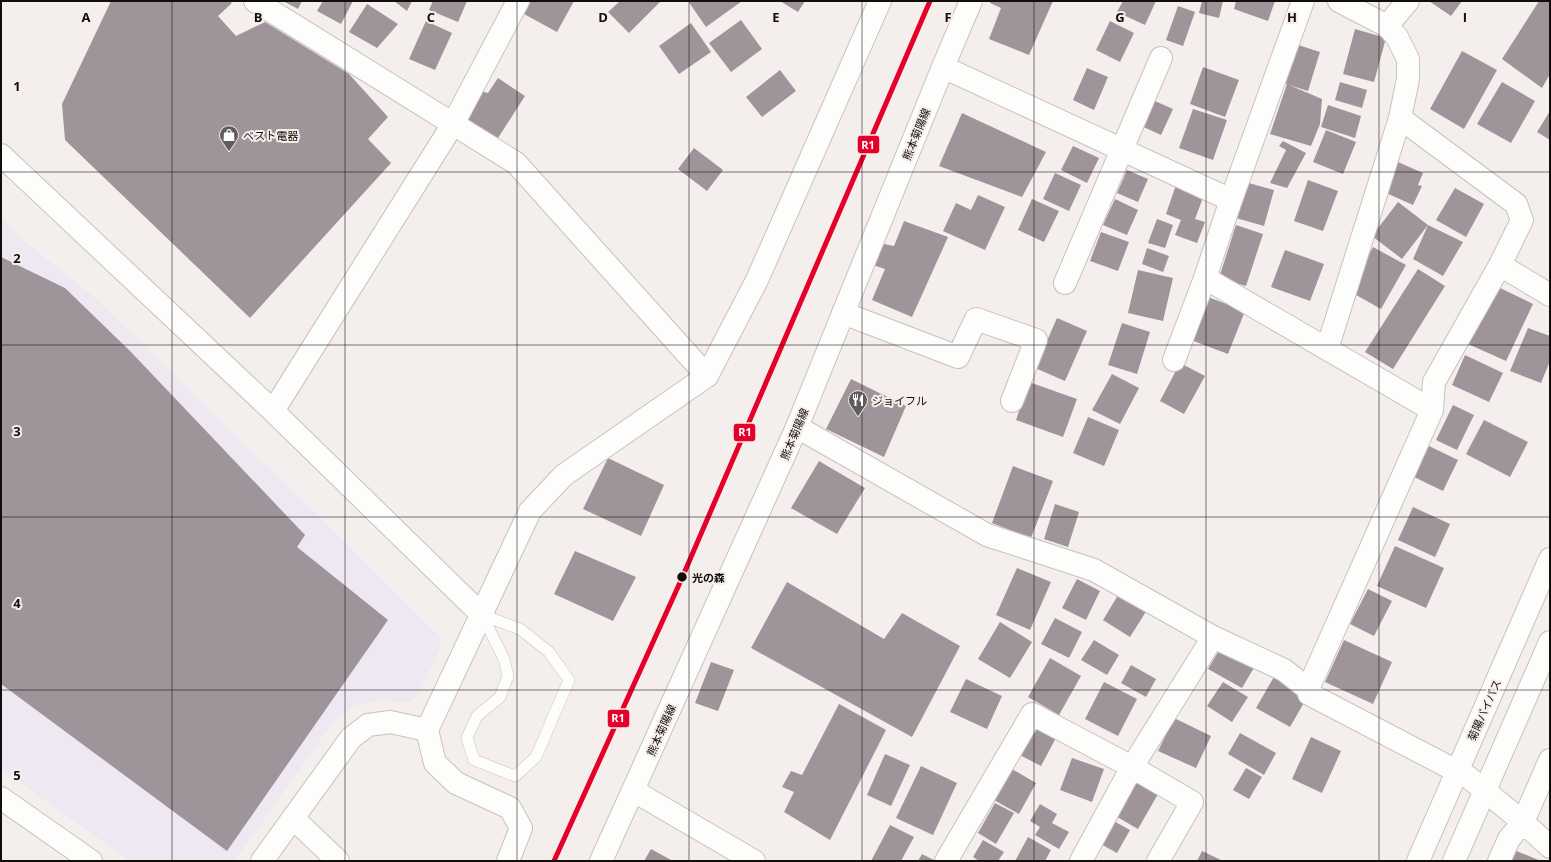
<svg xmlns="http://www.w3.org/2000/svg" width="1551" height="862" font-family="'Open Sans','Noto Sans JP',sans-serif">
  <rect width="100%" height="100%" fill="#f4efed"/>
  <!-- commercial -->
  <path fill="#eee8f3" d="M1,218L22,239L96,298L440,636V649L418,695L409,702L378,700L353,706L333,722L235,861H130L1,769Z"/>
  <!-- building -->
  <path fill="#9f949a" d="M111,1H229L232,3L218,16L236,36L265,22L349,74L388,117L368,139L391,163L250,318L65,140L62,104Z
    M283,1H302L298,9Z
    M323,1H353L341,24L317,11Z
    M394,1H412L407,11Z
    M433,1H467L458,22L429,10Z
    M531,1H574L557,32L524,14Z
    M620,1H661L629,33L608,12Z
    M688,1H742L706,27Z
    M780,1H805L798,12Z
    M991,1H1053L1029,55L989,39L1001,8L990,3Z
    M1123,1H1156L1145,25L1117,12Z
    M1202,1H1223L1219,18L1199,13Z
    M1236,1H1275L1268,21L1234,9Z
    M1429,1H1462L1451,16Z
    M1539,1H1550V74L1542,88L1502,59Z
    M367,4L398,24L377,48L349,32Z
    M1178,6L1195,12L1183,46L1166,40Z
    M741,20L762,49L731,72L709,43Z
    M426,21L452,33L435,70L409,59Z
    M1110,21L1134,33L1120,62L1096,50Z
    M691,23L711,52L679,74L659,46Z
    M1355,29L1386,38L1374,82L1343,74Z
    M1292,43L1320,52L1308,91L1289,85L1322,99L1320,124L1311,146L1270,134L1287,84L1280,82Z
    M1462,51L1497,70L1464,129L1430,109Z
    M1203,67L1239,80L1225,117L1190,104Z
    M1087,68L1108,77L1094,110L1073,100Z
    M780,70L796,91L762,117L746,97Z
    M498,78L525,96L498,138L461,115L479,91L488,93Z
    M1340,82L1367,90L1362,108L1335,100Z
    M1502,82L1535,101L1511,143L1477,124Z
    M1148,98L1173,109L1161,135L1137,124Z
    M1328,105L1361,116L1355,138L1321,127Z
    M1193,109L1227,120L1213,160L1179,148Z
    M1550,111V140L1537,132Z
    M962,113L1046,152L1022,197L939,166Z
    M1326,130L1356,142L1343,174L1313,162Z
    M1283,141L1306,153L1287,188L1270,183L1286,150L1279,146Z
    M1073,146L1099,158L1087,183L1061,170Z
    M694,148L723,170L707,191L678,169Z
    M1398,162L1423,173L1418,185L1422,186L1413,205L1384,192Z
    M1127,170L1148,179L1138,202L1117,193Z
    M1055,173L1081,185L1069,211L1043,199Z
    M1308,180L1338,191L1323,231L1294,221Z
    M1245,182L1274,190L1264,226L1236,218Z
    M1176,185L1204,195L1195,219L1205,222L1197,243L1175,235L1181,220L1166,214Z
    M1455,188L1484,204L1466,237L1436,220Z
    M978,195L1005,207L985,250L943,231L956,203L971,210Z
    M1032,199L1059,211L1044,242L1018,230Z
    M1115,199L1138,210L1127,235L1103,225Z
    M1398,202L1428,225L1463,242L1443,276L1413,259L1428,225L1402,259L1372,236Z
    M1157,219L1173,225L1165,248L1148,243Z
    M904,221L948,237L912,317L872,300L885,269L873,265L884,244L894,246Z
    M1236,225L1263,234L1246,286L1219,278Z
    M1101,232L1129,242L1118,271L1090,261Z
    M1373,247L1406,265L1381,309L1349,291Z
    M1147,248L1169,256L1163,272L1142,264Z
    M1285,250L1324,264L1310,301L1271,287Z
    M1,257L65,288L131,352L305,535L297,547L388,620L227,851L1,684Z
    M1418,269L1445,286L1393,369L1365,352Z
    M1138,270L1173,278L1163,321L1128,313Z
    M1496,286L1533,304L1506,361L1468,344Z
    M1208,297L1245,311L1228,354L1191,340Z
    M1057,318L1087,331L1065,381L1035,368Z
    M1122,323L1150,332L1137,374L1108,365Z
    M1528,328L1550,336V361L1541,383L1510,371Z
    M1465,355L1503,373L1489,402L1452,385Z
    M1180,363L1205,376L1184,414L1160,401Z
    M1112,374L1139,388L1120,424L1092,410Z
    M851,379L906,406L884,457L826,429Z
    M1029,382L1077,399L1063,437L1016,420Z
    M1453,405L1474,415L1457,450L1436,440Z
    M1088,417L1119,430L1104,466L1073,453Z
    M1484,420L1528,442L1510,477L1466,454Z
    M1429,446L1458,460L1443,491L1414,477Z
    M608,458L664,485L641,536L583,509Z
    M819,461L865,488L837,534L791,508Z
    M1013,466L1053,481L1031,538L992,523Z
    M1055,504L1079,512L1068,547L1044,539Z
    M1413,507L1450,524L1435,557L1398,540Z
    M1395,546L1444,568L1426,608L1377,586Z
    M575,551L636,577L613,621L554,594Z
    M1017,568L1051,582L1030,630L996,615Z
    M1077,579L1100,591L1086,620L1062,608Z
    M787,582L884,639L902,613L960,646L912,737L751,648Z
    M1368,589L1392,601L1374,636L1350,624Z
    M1120,592L1147,610L1130,637L1103,620Z
    M1055,618L1082,632L1069,658L1041,644Z
    M1000,622L1032,642L1010,678L978,659Z
    M1094,640L1119,655L1107,675L1081,660Z
    M1344,640L1392,662L1373,704L1325,682Z
    M1221,647L1255,666L1242,688L1208,669Z
    M1050,658L1081,676L1059,715L1028,697Z
    M711,662L734,670L718,711L695,703Z
    M1131,665L1156,679L1146,697L1121,683Z
    M1275,675L1309,694L1290,727L1256,708Z
    M966,679L1002,696L987,729L950,712Z
    M1104,682L1137,699L1118,736L1085,719Z
    M1223,682L1248,697L1232,722L1207,706Z
    M839,704L886,730L830,840L784,812L794,792L782,787L791,771L802,775Z
    M1174,718L1211,736L1196,768L1158,751Z
    M1032,721L1058,734L1041,766L1016,753Z
    M1240,733L1276,753L1264,775L1228,754Z
    M1311,737L1341,751L1322,793L1292,779Z
    M885,754L910,765L891,806L867,795Z
    M1072,758L1104,769L1092,802L1060,790Z
    M921,766L957,783L933,835L896,818Z
    M1246,768L1262,777L1249,799L1233,790Z
    M1012,769L1036,783L1019,814L994,800Z
    M1132,779L1158,794L1138,829L1112,814Z
    M995,803L1014,813L996,844L978,833Z
    M1040,804L1057,814L1052,823L1069,832L1059,849L1035,835L1040,827L1030,821Z
    M1110,819L1130,830L1117,853L1097,842Z
    M890,825L914,837L901,861H871Z
    M1028,837L1051,850L1045,861H1015Z
    M983,840L1004,852L998,861H979L973,857Z
    M651,849L673,861H644Z
    M1514,850L1541,861H1509Z
    M1202,851L1223,861H1197Z
    M922,854L936,861H918Z"/>
  <g fill="none" stroke-linecap="round" stroke-linejoin="round">
    <!-- lane casing -->
    <g stroke="#c6c2c1" stroke-width="12">
      <path id="lane" d="M482,615L520,629L549,652L569,680L536,757L515,776L474,760L467,738L477,716L500,697L508,676L504,659Z"/>
    </g>
    <!-- street casing -->
    <g stroke="#c6c2c1" stroke-width="24">
      <path id="street" d="M255,1L516,163L707,376L564,475L530,511L427,730L435,763L456,783L510,808L521,828L508,861
        M1339,1L1387,26L1397,37L1408,59V79L1400,118L1516,204L1522,220L1500,265
        M1387,26L1408,1
        M943,67L1231,200
        M1205,278L1432,410
        M1065,283L1161,58
        M843,313L958,357L976,319L1036,340L1012,401
        M1327,349L1400,118
        M1174,360L1205,278L1231,200L1303,1
        M797,427L987,535L1094,570L1213,637L1284,670L1308,689L1309,694L1468,777L1523,822L1550,847
        M1308,689L1432,410L1434,382L1500,265L1550,295
        M634,791L754,861
        M293,818L338,861
        M946,861L1032,714L1132,767L1192,802L1158,861
        M1081,861L1132,767L1213,637
        M1499,861L1509,839L1523,822L1550,760"/>
    </g>
    <!-- secondary casing -->
    <g stroke="#c6c2c1" stroke-width="24">
      <path id="secondary" d="M1,155L273,411L482,615
        M707,376L757,280L880,1
        M273,411L453,124L518,1
        M1,798L91,861
        M262,861L351,738L368,725L390,722L427,730
        M601,861L797,427L943,67L971,1"/>
    </g>
    <!-- highway casing -->
    <g stroke="#c6c2c1" stroke-width="24">
      <path id="highway" d="M1418,861L1550,559
        M1454,861L1550,642"/>
    </g>
    <!-- lane -->
    <use href="#lane" stroke="#fdfdfc" stroke-width="11"/>
    <!-- street -->
    <use href="#street" stroke="#fdfdfc" stroke-width="22"/>
    <!-- secondary -->
    <use href="#secondary" stroke="#fdfdfc" stroke-width="22"/>
    <!-- highway -->
    <use href="#highway" stroke="#fdfdfc" stroke-width="22"/>
    <!-- rail-1 casing -->
    <g stroke="#f7eeea" stroke-width="8">
      <path id="rail-1" d="M554,861L682,578L930,1"/>
    </g>
    <!-- rail-1 -->
    <use href="#rail-1" stroke="#e4002b" stroke-width="5"/>
  </g>
  <!-- grid -->
  <path fill="none" stroke="#100d0b" stroke-width="1" stroke-opacity="0.55" d="M172,1V861M345,1V861M517,1V861M689,1V861M862,1V861M1034,1V861M1206,1V861M1379,1V861M1,172H1550M1,345H1550M1,517H1550M1,690H1550"/>
  <!-- icons -->
  <defs>
    <g id="shop-pin" transform="scale(1)"><path d="M0 17L-7.5 6A9.5 9.5 0 1 1 7.5 6Z" fill="#605c5a" stroke="#f7eeea"/><path d="M-5-2.5h2.3a2.7 3.5 0 0 1 5.4 0H5L5.5 6h-11ZM-1.5-2.5h3a1.5 2.3 0 0 0-3 0Z" fill="#fff"/></g>
    <g id="restaurant-pin" transform="scale(1)"><path d="M0 17L-7.5 6A9.5 9.5 0 1 1 7.5 6Z" fill="#605c5a" stroke="#f7eeea"/><path d="M-5-6h1v4h1v-4h1v4h1v-4h1v5L-1.5 .5V6h-2V.5L-5-1ZM5-6V6H3V1.5H1.5Q1.5-4 5-6Z" fill="#fff"/></g>
  </defs>
  <g fill-rule="evenodd">
    <use href="#shop-pin" x="229" y="135"/>
    <use href="#restaurant-pin" x="858" y="400"/>
  </g>
  <!-- markers -->
  <circle fill="#100d0b" stroke="#f7eeea" stroke-width="1.5" cx="682" cy="577" r="5.5"/>
  <g text-anchor="middle" dominant-baseline="central" stroke-width="4" stroke-linejoin="round" paint-order="stroke">
    <!-- street labels -->
    <g font-size="11" fill="#100d0b" stroke="#f7eeea">
      <text transform="translate(916 134) rotate(-68)">熊本菊陽線</text>
      <text transform="translate(794 434) rotate(-67)">熊本菊陽線</text>
      <text transform="translate(1484 710) rotate(-66)">菊陽バイパス</text>
      <text transform="translate(661 730) rotate(-66)">熊本菊陽線</text>
    </g>
    <!-- poi labels -->
    <g font-size="11" fill="#100d0b" stroke="#f7eeea" text-anchor="start">
      <text x="243" y="135">ベスト電器</text>
      <text x="872" y="400">ジョイフル</text>
    </g>
    <!-- stop labels -->
    <g font-size="11" font-weight="bold" fill="#100d0b" stroke="#f7eeea" text-anchor="start">
      <text x="692" y="577">光の森</text>
    </g>
  </g>
  <g font-size="13" text-anchor="middle" font-weight="bold" fill="#100d0b" stroke="#f7eeea" stroke-width="4" stroke-linejoin="round" paint-order="stroke">
    <text x="86" y="22">A</text>
    <text x="258" y="22">B</text>
    <text x="431" y="22">C</text>
    <text x="603" y="22">D</text>
    <text x="776" y="22">E</text>
    <text x="948" y="22">F</text>
    <text x="1120" y="22">G</text>
    <text x="1292" y="22">H</text>
    <text x="1465" y="22">I</text>
    <text x="17" y="91">1</text>
    <text x="17" y="263">2</text>
    <text x="17" y="436">3</text>
    <text x="17" y="608">4</text>
    <text x="17" y="780">5</text>
  </g>
  <g stroke="#f7eeea" stroke-width="1.5">
    <rect x="857" y="135" width="23" height="19" rx="4" fill="#e4002b"/>
    <rect x="733" y="423" width="23" height="19" rx="4" fill="#e4002b"/>
    <rect x="607" y="709" width="23" height="19" rx="4" fill="#e4002b"/>
  </g>
  <g font-size="11" text-anchor="middle" font-weight="bold" fill="#fff">
    <text x="868" y="149">R1</text>
    <text x="745" y="436">R1</text>
    <text x="618" y="722">R1</text>
  </g>
  <!-- border -->
  <rect width="1551" height="862" fill="none" stroke="#100d0b" stroke-width="4"/>
</svg>
